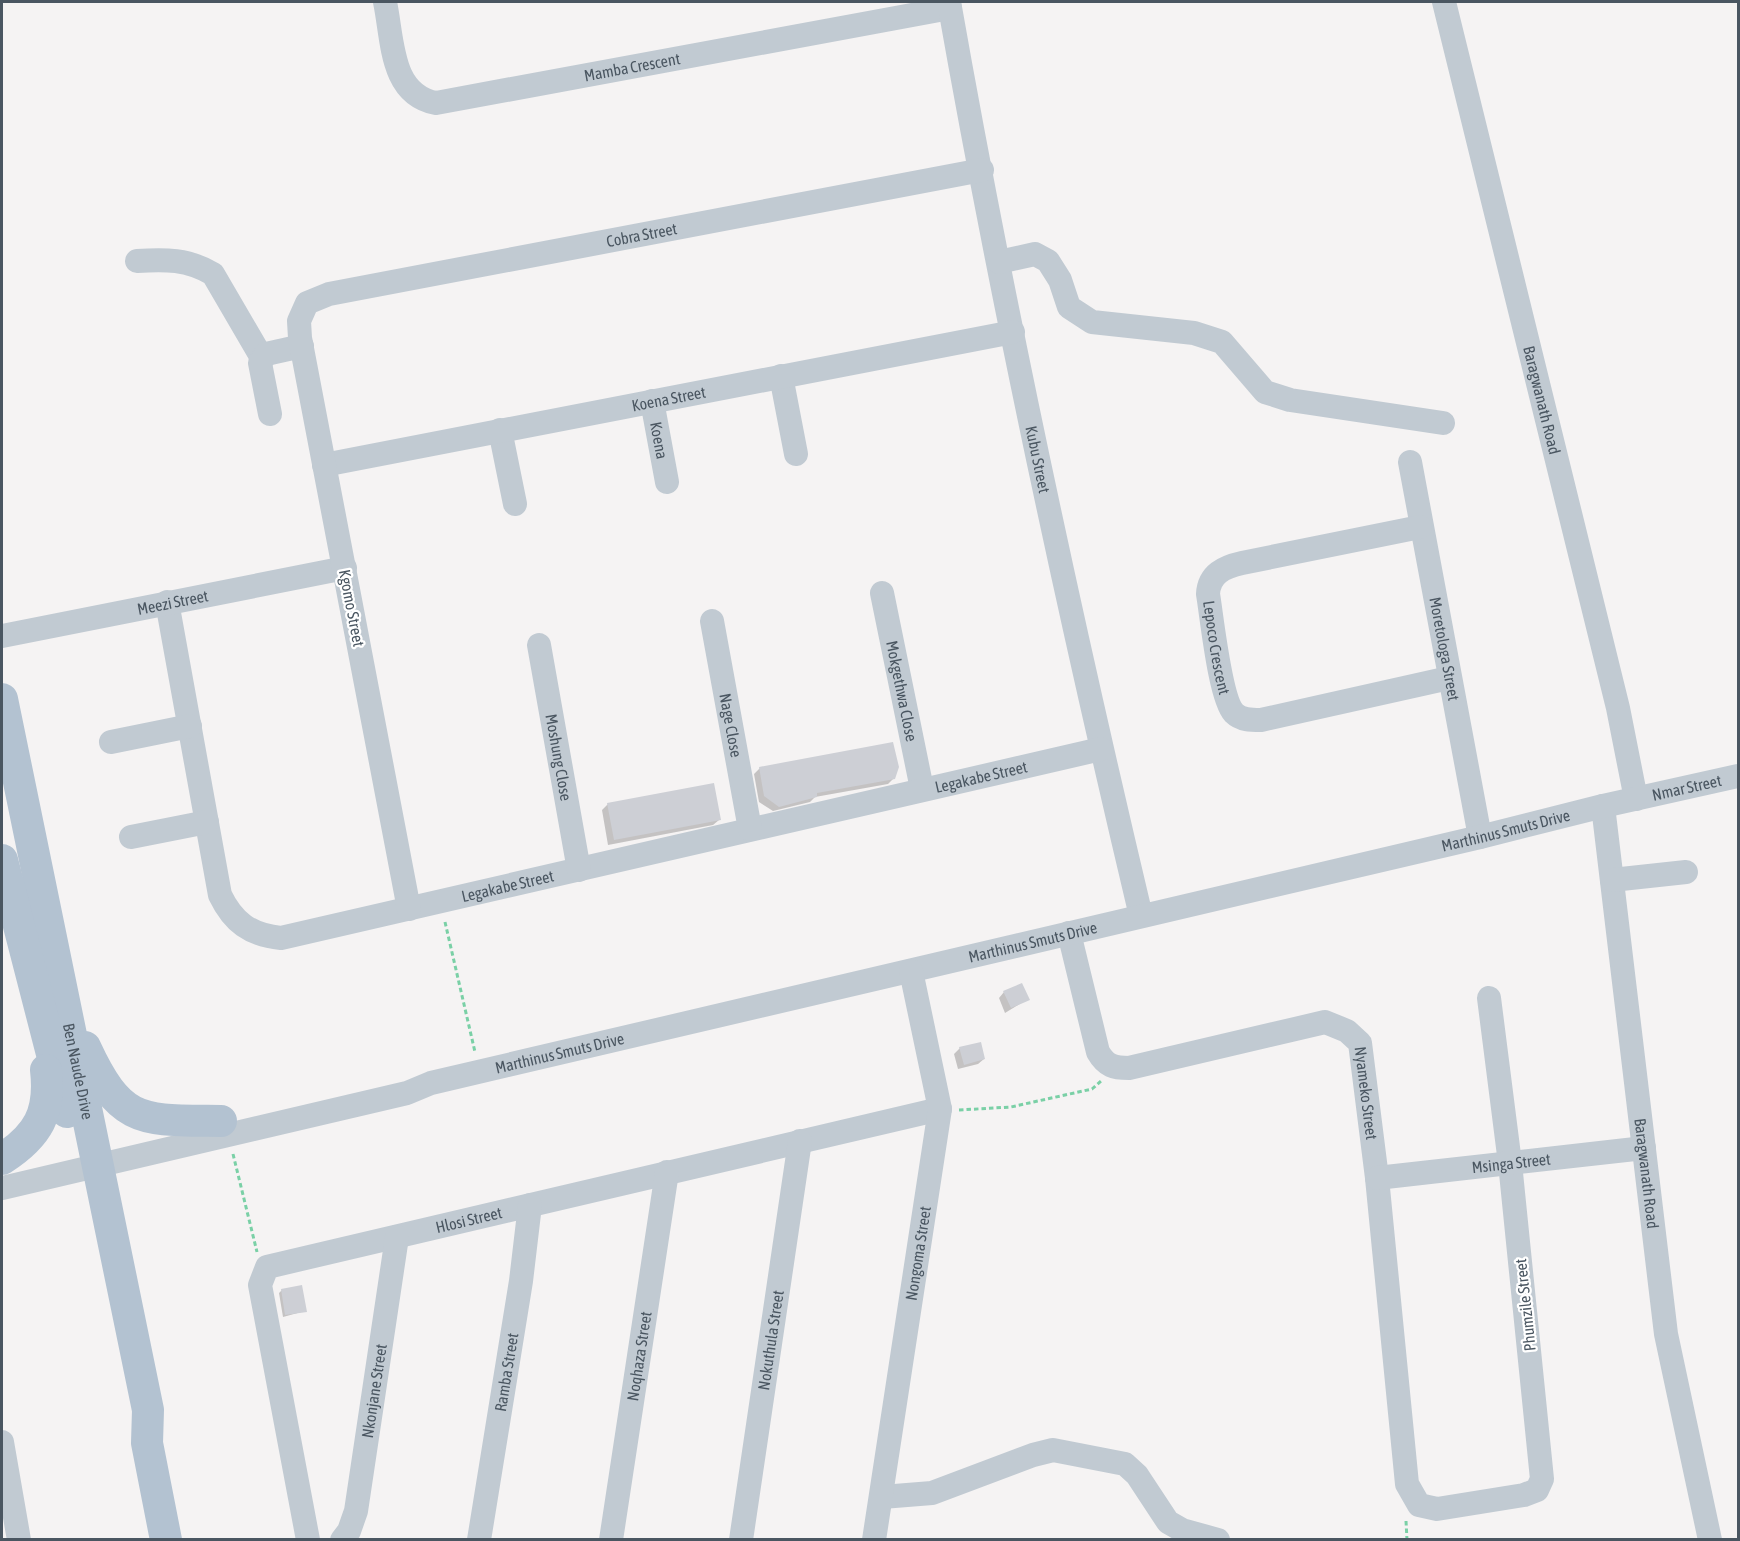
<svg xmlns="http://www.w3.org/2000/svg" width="1740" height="1541" font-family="'Asap Condensed',sans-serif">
  <rect width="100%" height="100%" fill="#f5f3f3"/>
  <!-- shadow -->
  <path fill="#0003" d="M760,768L894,778L888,784L815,797L810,802L773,811L759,802L754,774Z
    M608,804L719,820L713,825L608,845L602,810Z
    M1004,992L1028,999L1005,1013L999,998Z
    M960,1048L984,1059L978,1064L958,1069L954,1054Z
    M282,1290L305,1311L283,1317L279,1293Z"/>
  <!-- building -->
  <path fill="#cdcfd5" d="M893,742L899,767L895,779L817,793V797L779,807L764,796L759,767Z
    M714,783L721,820L614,840L607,803Z
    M1022,983L1030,1000L1011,1008L1003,991Z
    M981,1042L985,1059L964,1065L959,1047Z
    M302,1285L307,1312L285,1315L281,1289Z"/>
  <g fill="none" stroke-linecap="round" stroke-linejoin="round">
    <!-- path -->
    <path stroke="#7ad0a6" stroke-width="3" stroke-dasharray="4.5 3" stroke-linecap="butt" d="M445,922L475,1052
      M959,1110L1011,1107L1092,1089L1101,1081
      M233,1154L257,1252
      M1406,1521L1407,1540"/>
    <!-- minor -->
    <g stroke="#c1cad2" stroke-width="24">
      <path id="s1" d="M385,2C393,40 390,94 436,103L950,8"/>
      <path id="s2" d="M949,2C1003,308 1069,613 1141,916"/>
      <path id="s3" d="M1444,2L1618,708L1636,799"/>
      <path d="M137,261C165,259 188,259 213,274L262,358"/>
      <path d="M999,262L1035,254L1048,261L1060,280L1069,307L1092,322L1194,333L1222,342L1265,392L1290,400L1443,423"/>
      <path d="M781,376L796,454"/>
      <path id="s4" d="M652,401L667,482"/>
      <path d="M270,414L260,363L266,354L302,346"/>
      <path d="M500,430L515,504"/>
      <path id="s5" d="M1410,462L1480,837"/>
      <path id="s6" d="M324,465L1013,332"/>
      <path id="s7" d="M1420,527L1242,563C1224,567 1209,574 1208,594C1212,618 1220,698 1234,713C1241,720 1251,720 1261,720L1449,678"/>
      <path id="s8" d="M882,593L922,789"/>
      <path id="s9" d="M167,602L220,895C233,922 250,935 281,938L1101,749"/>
      <path id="s10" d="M712,621L750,829"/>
      <path id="s11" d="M2,636L345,568"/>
      <path id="s12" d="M539,645L579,870"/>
      <path d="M111,742L190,726"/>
      <path id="s13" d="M1603,806L1666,1334L1710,1540"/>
      <path d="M131,837L207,822"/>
      <path d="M1612,880L1686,872"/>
      <path id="s14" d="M409,909L300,338L299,321L307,303L329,294L982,170"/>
      <path id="s15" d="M1069,933L1098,1052C1106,1066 1114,1068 1129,1068L1325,1022L1347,1031L1360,1043L1377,1178L1407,1484L1419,1505L1437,1509L1524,1495L1537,1490L1542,1479L1510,1163L1489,998"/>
      <path id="s16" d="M1377,1178L1644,1148"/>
      <path id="s17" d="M2,1188L407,1093L431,1083L1480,837L1603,806L1738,776"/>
      <path d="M2,1442L19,1540"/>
      <path d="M882,1497L932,1493L1033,1455L1053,1450L1125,1464L1137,1475L1168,1522L1182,1530L1218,1540"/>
      <path id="s18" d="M308,1540L260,1285L267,1267L940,1109"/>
      <path id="s19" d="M342,1540L349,1531L356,1511L397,1237"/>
      <path id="s20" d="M479,1540L521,1281L530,1205"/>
      <path id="s21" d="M611,1540L667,1172"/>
      <path id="s22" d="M741,1540L800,1141"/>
      <path id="s23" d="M874,1540L940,1109L911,971"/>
    </g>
    <!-- major -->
    <g stroke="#b3c2d1" stroke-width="32">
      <path id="s24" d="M2,699L148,1410L147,1443L166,1540"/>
      <path d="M2,860L67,1112"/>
      <path d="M85,1047C121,1125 141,1120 221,1121"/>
      <path d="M2,1159C38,1136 51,1113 46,1070"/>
    </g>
  </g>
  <g text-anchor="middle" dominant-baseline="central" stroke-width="4.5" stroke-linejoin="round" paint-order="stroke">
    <!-- street labels -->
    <g font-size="16" fill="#4a5661" stroke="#fff">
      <text stroke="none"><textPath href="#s1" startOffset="321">Mamba Crescent</textPath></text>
      <text stroke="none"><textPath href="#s14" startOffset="960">Cobra Street</textPath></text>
      <text stroke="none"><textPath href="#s6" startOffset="351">Koena Street</textPath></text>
      <text stroke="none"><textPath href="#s3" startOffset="410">Baragwanath Road</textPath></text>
      <text stroke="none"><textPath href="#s4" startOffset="40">Koena</textPath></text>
      <text stroke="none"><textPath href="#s2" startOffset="466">Kubu Street</textPath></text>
      <text stroke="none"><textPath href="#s11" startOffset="174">Meezi Street</textPath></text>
      <text transform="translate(352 608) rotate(79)">Kgomo Street</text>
      <text stroke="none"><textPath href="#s7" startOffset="286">Lepoco Crescent</textPath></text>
      <text stroke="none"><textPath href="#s5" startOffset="190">Moretologa Street</textPath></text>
      <text stroke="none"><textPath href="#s8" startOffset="100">Mokgethwa Close</textPath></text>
      <text stroke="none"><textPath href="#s10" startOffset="106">Nage Close</textPath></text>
      <text stroke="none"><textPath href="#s12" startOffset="114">Moshung Close</textPath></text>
      <text stroke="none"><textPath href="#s9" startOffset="1095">Legakabe Street</textPath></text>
      <text stroke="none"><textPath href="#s17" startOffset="1732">Nmar Street</textPath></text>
      <text stroke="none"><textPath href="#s17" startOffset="1546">Marthinus Smuts Drive</textPath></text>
      <text stroke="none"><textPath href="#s9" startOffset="609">Legakabe Street</textPath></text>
      <text stroke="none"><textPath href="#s17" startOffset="1060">Marthinus Smuts Drive</textPath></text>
      <text stroke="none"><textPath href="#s17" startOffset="574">Marthinus Smuts Drive</textPath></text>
      <text stroke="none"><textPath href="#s24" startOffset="380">Ben Naude Drive</textPath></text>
      <text stroke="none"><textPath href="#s15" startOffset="453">Nyameko Street</textPath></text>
      <text stroke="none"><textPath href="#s16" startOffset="135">Msinga Street</textPath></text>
      <text stroke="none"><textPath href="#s13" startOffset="370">Baragwanath Road</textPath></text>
      <text stroke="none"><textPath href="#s18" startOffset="486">Hlosi Street</textPath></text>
      <text stroke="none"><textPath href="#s23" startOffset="290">Nongoma Street</textPath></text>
      <text transform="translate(1525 1305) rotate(-96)">Phumzile Street</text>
      <text stroke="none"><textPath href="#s22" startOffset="202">Nokuthula Street</textPath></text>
      <text stroke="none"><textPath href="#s21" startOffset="186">Noqhaza Street</textPath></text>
      <text stroke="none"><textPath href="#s20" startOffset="170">Ramba Street</textPath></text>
      <text stroke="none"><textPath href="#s19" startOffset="154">Nkonjane Street</textPath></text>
    </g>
  </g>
  <!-- border -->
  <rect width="1740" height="1541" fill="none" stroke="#4a5661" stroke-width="6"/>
</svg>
